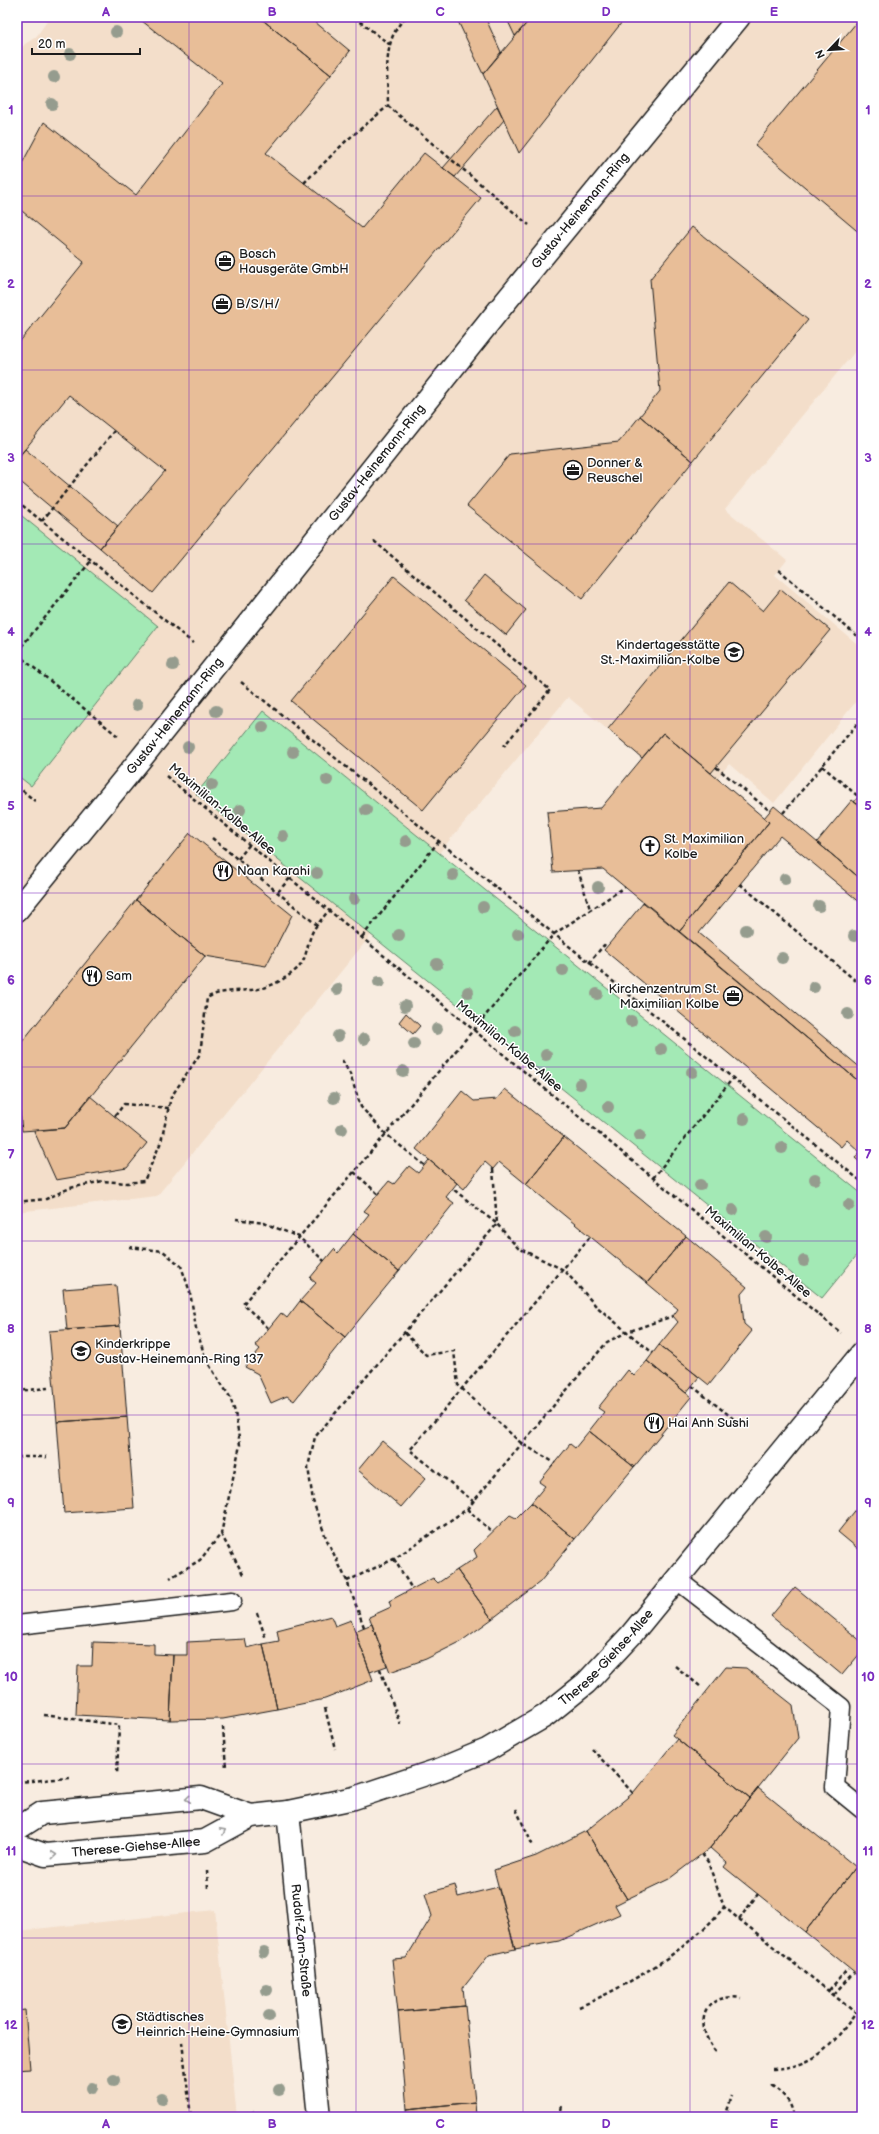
<svg xmlns="http://www.w3.org/2000/svg" width="879" height="2134" font-family="'Balsamiq Sans',sans-serif">
  <rect width="100%" height="100%" fill="#f8ece0"/>
  <filter id="ink" filterUnits="userSpaceOnUse"><feTurbulence type="fractalNoise" baseFrequency=".025" numOctaves="2"/><feDisplacementMap in="SourceGraphic" scale="8" xChannelSelector="R" yChannelSelector="G"/><feConvolveMatrix kernelMatrix="1 2 1 2 8 2 1 2 1" color-interpolation-filters="sRGB"/></filter>
  <g filter="url(#ink)">
    <!-- built -->
    <path fill="#f3deca" d="M50,17H862V343L725,509L787,560L775,575L862,648V694L774,803L729,764L717,779L663,733L642,758L568,697L439,853L263,711L196,794L371,935L157,1196L17,1212V53L25,44L36,37Z
      M215,1910L237,2117H17V1931Z"/>
    <!-- green -->
    <path fill="#a3e9b5" stroke="#608268" d="M17,512L158,626L31,786L17,775Z
      M263,711L862,1194V1249L822,1298L196,794Z"/>
    <!-- building -->
    <path fill="#e8be98" stroke="#1c1c1c" d="M137,17H259L331,75L266,153L362,228L424,153L481,198L153,593L100,548L165,471L69,395L17,459V345L84,262L17,207V173L44,122L136,195L222,84Z
      M259,17H309L350,51L331,75Z
      M456,17H485L501,52L483,74Z
      M506,17H532L515,36Z
      M532,17H626L519,153L483,74Z
      M861,17H862V235L755,145Z
      M497,106L504,120L455,177L443,168Z
      M692,227L808,320L693,461L640,416L660,391L650,279Z
      M640,416L693,461L582,599L467,506L510,454L619,442Z
      M25,449L118,526L100,548L17,479V459Z
      M484,575L526,610L506,635L464,600Z
      M394,576L526,685L423,810L291,701Z
      M729,582L763,611L781,589L830,630L711,773L663,733L642,758L608,729Z
      M663,733L769,822L679,932L603,869L553,872L547,812L601,808Z
      M862,792V808L854,802Z
      M852,800L862,808V880L817,842Z
      M774,806L862,880V904L780,836L699,933L862,1069V1084L679,932L769,822L764,818Z
      M190,833L292,915L266,966L205,956L136,900Z
      M136,900L205,956L65,1128L22,1131L17,1082V1048Z
      M644,902L862,1084V1164L855,1158L860,1152L847,1140L841,1147L604,950Z
      M406,1013L420,1026L413,1034L399,1022Z
      M505,1089L564,1137L526,1184L499,1162L493,1169L485,1162L464,1189L416,1149L462,1091L474,1101L497,1099Z
      M90,1096L147,1143L127,1168L56,1180L34,1131L65,1128Z
      M564,1137L686,1236L647,1283L526,1184Z
      M429,1160L457,1183L446,1197L454,1203L399,1271L353,1234L369,1214L364,1211L389,1181L394,1184L409,1166L418,1173Z
      M353,1234L399,1271L345,1337L300,1301L316,1283L310,1278L334,1249L338,1253Z
      M686,1236L747,1287L741,1294L744,1324L752,1331L709,1385L659,1345L678,1322L673,1316L678,1309L647,1283Z
      M116,1285L120,1326L67,1330L63,1289Z
      M300,1301L345,1337L294,1401L287,1396L271,1403L258,1374L245,1367L260,1349L255,1345L281,1313L287,1318Z
      M120,1326L127,1417L57,1422L49,1331Z
      M659,1345L699,1377L686,1393L647,1361Z
      M647,1361L691,1397L634,1467L589,1431L604,1412L598,1408L628,1370L634,1376Z
      M127,1417L134,1508L64,1513L57,1422Z
      M589,1431L634,1467L575,1539L531,1503L545,1486L539,1482L570,1444L575,1448Z
      M382,1441L426,1478L401,1507L358,1470Z
      M862,1502V1552L838,1532Z
      M531,1503L575,1539L540,1582L492,1619L457,1570L477,1557L474,1550L510,1515L516,1518Z
      M457,1570L492,1619L460,1642L426,1659L390,1672L369,1617L391,1607L389,1601L433,1578L438,1583Z
      M795,1587L862,1642V1651L842,1675L771,1616Z
      M331,1616L335,1626L351,1620L373,1680L325,1699L277,1709L263,1644L279,1641L277,1630Z
      M372,1624L387,1666L370,1672L355,1631Z
      M245,1639L247,1648L263,1644L277,1709L223,1719L170,1720L173,1655H187V1642Z
      M93,1642L154,1644V1654L173,1655L170,1720L76,1715L78,1666H92Z
      M726,1667L746,1668L793,1705L798,1738L750,1798L672,1735Z
      M677,1739L750,1798L710,1848L669,1879L627,1899L586,1831L633,1793Z
      M758,1788L856,1867L805,1932L724,1867L727,1863L710,1848Z
      M586,1831L627,1899L615,1905L620,1914L559,1941L515,1949L494,1870L536,1856Z
      M856,1867L862,1872V1978L805,1932Z
      M455,1885L458,1897L498,1887L515,1949L489,1955L463,1988L465,2006L398,2012L392,1959L406,1958L432,1916L425,1894Z
      M465,2006L475,2102L407,2109L398,2012Z
      M25,2010L30,2069L17,2070V2011Z
      M475,2102L476,2117H408L407,2109Z"/>
    <g fill="none" stroke-linecap="round" stroke-linejoin="round">
      <!-- service casing -->
      <g stroke="#1c1c1c" stroke-width="21">
        <path id="service" d="M676,1579L841,1707L835,1787L862,1809
          M17,1625L232,1601"/>
      </g>
      <!-- minor casing -->
      <g stroke="#1c1c1c" stroke-width="25">
        <g id="minor">
          <path id="s1" d="M17,910L143,756L502,306L739,17"/>
          <path id="s2" d="M288,1812L319,2117"/>
          <path d="M17,1829L42,1813L201,1798L251,1816"/>
          <path id="s3" d="M17,1845L45,1855L205,1841L251,1816L288,1812L354,1798L441,1769L487,1750L545,1716L586,1683L631,1635L862,1353"/>
        </g>
      </g>
      <!-- path -->
      <path stroke="#1c1c1c" stroke-width="2.5" stroke-dasharray="4 3" stroke-linecap="butt" d="M354,17L389,44
        M388,106L529,225
        M304,183L346,141L388,106C388,78 381,37 407,17
        M17,501L193,643
        M42,521L114,431
        M374,541L550,690L504,746
        M779,570L862,640
        M17,652L91,561
        M17,654L119,737
        M241,682L862,1182
        M822,766L859,797
        M716,767L770,811
        M166,776L841,1333
        M17,786L35,801
        M783,813L862,718
        M212,838L317,925L329,910
        M238,859L250,844
        M578,870L590,909
        M740,884L862,986
        M278,892L290,878
        M362,937L439,841
        M589,963L604,945L607,947
        M342,1060L350,1074L361,1107L386,1134L424,1165
        M115,1116L124,1104L169,1108
        M493,1169L497,1224L518,1248L564,1270L596,1306L627,1332L673,1316
        M354,1172L378,1194
        M653,1178L733,1078
        M17,1202L46,1199L70,1188L103,1181L127,1183L144,1181L161,1142L171,1097L200,1054L207,998C222,989 241,992 258,989C272,987 290,976 299,967C308,958 307,936 317,925
        M236,1219L264,1223L299,1237L324,1261
        M129,1247L163,1251L181,1266L190,1292L196,1328L206,1360L230,1397L235,1412L240,1445L221,1534L200,1560L170,1578
        M268,1328L243,1304L554,934L625,887
        M405,1333L426,1355L454,1351L458,1385L521,1443L555,1463
        M692,1386L735,1420
        M17,1391L48,1388
        M17,1457H47
        M474,1502L410,1450L590,1237
        M467,1509L492,1532
        M221,1534L244,1576
        M394,1559L412,1589
        M347,1581L394,1559L467,1509L607,1342L627,1332L653,1353
        M257,1613L266,1639
        M364,1627L347,1581L326,1538L313,1501L308,1467L315,1437L497,1224L453,1189
        M675,1666L701,1687
        M380,1669L400,1724
        M325,1708L335,1749
        M44,1715L119,1725L117,1775
        M223,1727L226,1768
        M592,1749L633,1793
        M17,1782L70,1778
        M516,1809L533,1846
        M702,1854L708,1862L724,1907L862,2018
        M207,1870L208,1889
        M739,1919L758,1894
        M829,1990L848,1969
        M834,1994L854,1972
        M579,2007C629,1985 690,1949 724,1907
        M182,2042L191,2117
        M716,2052C693,2025 702,1992 741,1998
        M772,2069C816,2067 831,2046 856,2013
        M771,2085C782,2093 793,2102 793,2117
        M239,2117L254,2112
        M560,2117L562,2105
        M725,2117L732,2096"/>
      <!-- service -->
      <use href="#service" stroke="#fff" stroke-width="18"/>
      <!-- minor -->
      <use href="#minor" stroke="#fff" stroke-width="22"/>
    </g>
    <!-- trees -->
    <g fill="#959c8e">
      <circle cx="116" cy="32" r="6"/>
      <circle cx="70" cy="54" r="6"/>
      <circle cx="54" cy="77" r="6"/>
      <circle cx="52" cy="104" r="6"/>
      <circle cx="173" cy="665" r="6"/>
      <circle cx="137" cy="705" r="6"/>
      <circle cx="216" cy="711" r="6"/>
      <circle cx="263" cy="727" r="6"/>
      <circle cx="188" cy="747" r="6"/>
      <circle cx="293" cy="752" r="6"/>
      <circle cx="327" cy="780" r="6"/>
      <circle cx="212" cy="785" r="6"/>
      <circle cx="240" cy="810" r="6"/>
      <circle cx="366" cy="810" r="6"/>
      <circle cx="283" cy="836" r="6"/>
      <circle cx="406" cy="841" r="6"/>
      <circle cx="317" cy="873" r="6"/>
      <circle cx="453" cy="875" r="6"/>
      <circle cx="785" cy="879" r="6"/>
      <circle cx="598" cy="887" r="6"/>
      <circle cx="354" cy="899" r="6"/>
      <circle cx="819" cy="906" r="6"/>
      <circle cx="483" cy="907" r="6"/>
      <circle cx="746" cy="930" r="6"/>
      <circle cx="518" cy="934" r="6"/>
      <circle cx="399" cy="935" r="6"/>
      <circle cx="854" cy="936" r="6"/>
      <circle cx="782" cy="958" r="6"/>
      <circle cx="437" cy="964" r="6"/>
      <circle cx="563" cy="970" r="6"/>
      <circle cx="379" cy="982" r="6"/>
      <circle cx="814" cy="987" r="6"/>
      <circle cx="337" cy="989" r="6"/>
      <circle cx="468" cy="992" r="6"/>
      <circle cx="597" cy="994" r="6"/>
      <circle cx="405" cy="1006" r="6"/>
      <circle cx="848" cy="1014" r="6"/>
      <circle cx="631" cy="1021" r="6"/>
      <circle cx="437" cy="1029" r="6"/>
      <circle cx="515" cy="1031" r="6"/>
      <circle cx="338" cy="1036" r="6"/>
      <circle cx="364" cy="1039" r="6"/>
      <circle cx="414" cy="1044" r="6"/>
      <circle cx="661" cy="1049" r="6"/>
      <circle cx="546" cy="1055" r="6"/>
      <circle cx="403" cy="1071" r="6"/>
      <circle cx="692" cy="1072" r="6"/>
      <circle cx="580" cy="1084" r="6"/>
      <circle cx="334" cy="1098" r="6"/>
      <circle cx="608" cy="1107" r="6"/>
      <circle cx="744" cy="1119" r="6"/>
      <circle cx="342" cy="1129" r="6"/>
      <circle cx="640" cy="1135" r="6"/>
      <circle cx="782" cy="1148" r="6"/>
      <circle cx="815" cy="1179" r="6"/>
      <circle cx="700" cy="1185" r="6"/>
      <circle cx="849" cy="1205" r="6"/>
      <circle cx="733" cy="1210" r="6"/>
      <circle cx="766" cy="1237" r="6"/>
      <circle cx="804" cy="1261" r="6"/>
      <circle cx="264" cy="1952" r="6"/>
      <circle cx="267" cy="1990" r="6"/>
      <circle cx="269" cy="2016" r="6"/>
      <circle cx="114" cy="2080" r="6"/>
      <circle cx="92" cy="2088" r="6"/>
      <circle cx="279" cy="2090" r="6"/>
      <circle cx="162" cy="2099" r="6"/>
    </g>
    <!-- one-way arrows -->
    <defs><path id="oneway-chevron" d="M-2-3.5L2.5 0L-2 3.5" fill="none" stroke-width="1.6" stroke-linecap="round" stroke-linejoin="round"/></defs>
    <g stroke="#999">
      <use href="#oneway-chevron" transform="translate(188 1799) rotate(174)"/>
      <use href="#oneway-chevron" transform="translate(223 1831) rotate(-28)"/>
      <use href="#oneway-chevron" transform="translate(54 1855) rotate(-5)"/>
    </g>
  </g>
  <!-- grid -->
  <path fill="none" stroke="#7b2cbf" stroke-width="1" stroke-opacity="0.55" d="M189,17V2117M356,17V2117M523,17V2117M690,17V2117M17,196H862M17,370H862M17,544H862M17,719H862M17,893H862M17,1067H862M17,1241H862M17,1415H862M17,1590H862M17,1764H862M17,1938H862"/>
  <!-- icons -->
  <defs>
    <g id="office-ring" transform="scale(1)"><circle r="9.5" fill="#fff" stroke="#1c1c1c" stroke-width="1.5"/><path d="M-6-3h4V-5.5h4V-3h4V5H-6ZM-1-4.5V-3h2v-1.5ZM-6 0V1H6V0Z" fill="#1c1c1c"/></g>
    <g id="school-ring" transform="scale(1)"><circle r="9.5" fill="#fff" stroke="#1c1c1c" stroke-width="1.5"/><path d="M0-5L7-2L0 1L-7-2ZM-4 1L0 2.5L4 1V4Q0 6-4 4Z" fill="#1c1c1c"/></g>
    <g id="church-ring" transform="scale(1)"><circle r="9.5" fill="#fff" stroke="#1c1c1c" stroke-width="1.5"/><path d="M-1.2-6h2.4v3.5h3.3v2.4h-3.3V6h-2.4V-.1h-3.3v-2.4h3.3Z" fill="#1c1c1c"/></g>
    <g id="restaurant-ring" transform="scale(1)"><circle r="9.5" fill="#fff" stroke="#1c1c1c" stroke-width="1.5"/><path d="M-5-6h1v4h1v-4h1v4h1v-4h1v5L-1.5 .5V6h-2V.5L-5-1ZM5-6V6H3V1.5H1.5Q1.5-4 5-6Z" fill="#1c1c1c"/></g>
  </defs>
  <g fill-rule="evenodd">
    <use href="#office-ring" x="225" y="261"/>
    <use href="#office-ring" x="222" y="304"/>
    <use href="#office-ring" x="573" y="470"/>
    <use href="#school-ring" x="734" y="652"/>
    <use href="#church-ring" x="650" y="846"/>
    <use href="#restaurant-ring" x="223" y="871"/>
    <use href="#restaurant-ring" x="92" y="976"/>
    <use href="#office-ring" x="733" y="996"/>
    <use href="#school-ring" x="81" y="1351"/>
    <use href="#restaurant-ring" x="654" y="1423"/>
    <use href="#school-ring" x="122" y="2024"/>
  </g>
  <g text-anchor="middle" dominant-baseline="central" stroke-width="3" stroke-linejoin="round" paint-order="stroke">
    <!-- street labels -->
    <g font-size="13" fill="#1c1c1c" stroke="#fff">
      <text stroke="none"><textPath href="#s1" startOffset="898">Gustav-Heinemann-Ring</textPath></text>
      <text stroke="none"><textPath href="#s1" startOffset="574">Gustav-Heinemann-Ring</textPath></text>
      <text stroke="none"><textPath href="#s1" startOffset="250">Gustav-Heinemann-Ring</textPath></text>
      <text transform="translate(222 809) rotate(40)">Maximilian-Kolbe-Allee</text>
      <text transform="translate(509 1046) rotate(40)">Maximilian-Kolbe-Allee</text>
      <text transform="translate(758 1252) rotate(40)">Maximilian-Kolbe-Allee</text>
      <text stroke="none"><textPath href="#s3" startOffset="641">Therese-Giehse-Allee</textPath></text>
      <text stroke="none"><textPath href="#s3" startOffset="121">Therese-Giehse-Allee</textPath></text>
      <text stroke="none"><textPath href="#s2" startOffset="129">Rudolf-Zorn-Straße</textPath></text>
    </g>
    <!-- poi labels -->
    <g font-size="13" fill="#1c1c1c" stroke="#fff" text-anchor="start">
      <text x="239" y="254">Bosch<tspan x="239" dy="15">Hausgeräte GmbH</tspan></text>
      <text x="236" y="304">B/S/H/</text>
      <text x="587" y="463">Donner &amp;<tspan x="587" dy="15">Reuschel</tspan></text>
      <text x="720" y="645" text-anchor="end">Kindertagesstätte<tspan x="720" dy="15">St.-Maximilian-Kolbe</tspan></text>
      <text x="664" y="839">St. Maximilian<tspan x="664" dy="15">Kolbe</tspan></text>
      <text x="237" y="871">Naan Karahi</text>
      <text x="106" y="976">Sam</text>
      <text x="719" y="989" text-anchor="end">Kirchenzentrum St.<tspan x="719" dy="15">Maximilian Kolbe</tspan></text>
      <text x="95" y="1344">Kinderkrippe<tspan x="95" dy="15">Gustav-Heinemann-Ring 137</tspan></text>
      <text x="668" y="1423">Hai Anh Sushi</text>
      <text x="136" y="2017">Städtisches<tspan x="136" dy="15">Heinrich-Heine-Gymnasium</tspan></text>
    </g>
  </g>
  <!-- margin -->
  <rect width="879" height="2134" fill="none" stroke="#fff" stroke-width="44"/>
  <!-- north arrow -->
  <g transform="translate(829 50) rotate(245)" stroke="#ffffff" stroke-width="3" paint-order="stroke">
  <path d="M0-3L7 15L0 10L-7 15Z" fill="#1c1c1c"/>
  <text y="-6" font-size="11" font-weight="bold" text-anchor="middle" fill="#1c1c1c">N</text>
  </g>
  <!-- scale -->
  <path d="M32 48v6h108v-6" fill="none" stroke="#1c1c1c" stroke-width="2"/>
  <text x="38" y="48" font-size="12" fill="#1c1c1c" stroke="#ffffff" stroke-width="3" paint-order="stroke">20 m</text>
  <rect x="22" y="22" width="835" height="2090" fill="none" stroke="#7b2cbf" stroke-width="1.5"/>
  <g font-size="13" text-anchor="middle" font-weight="bold" fill="#7b2cbf">
    <text x="106" y="16">A</text>
    <text x="272" y="16">B</text>
    <text x="440" y="16">C</text>
    <text x="606" y="16">D</text>
    <text x="774" y="16">E</text>
    <text x="11" y="114">1</text>
    <text x="868" y="114">1</text>
    <text x="11" y="288">2</text>
    <text x="868" y="288">2</text>
    <text x="11" y="462">3</text>
    <text x="868" y="462">3</text>
    <text x="11" y="636">4</text>
    <text x="868" y="636">4</text>
    <text x="11" y="810">5</text>
    <text x="868" y="810">5</text>
    <text x="11" y="984">6</text>
    <text x="868" y="984">6</text>
    <text x="11" y="1159">7</text>
    <text x="868" y="1159">7</text>
    <text x="11" y="1333">8</text>
    <text x="868" y="1333">8</text>
    <text x="11" y="1507">9</text>
    <text x="868" y="1507">9</text>
    <text x="11" y="1681">10</text>
    <text x="868" y="1681">10</text>
    <text x="11" y="1855">11</text>
    <text x="868" y="1855">11</text>
    <text x="11" y="2029">12</text>
    <text x="868" y="2029">12</text>
    <text x="106" y="2128">A</text>
    <text x="272" y="2128">B</text>
    <text x="440" y="2128">C</text>
    <text x="606" y="2128">D</text>
    <text x="774" y="2128">E</text>
  </g>
</svg>
